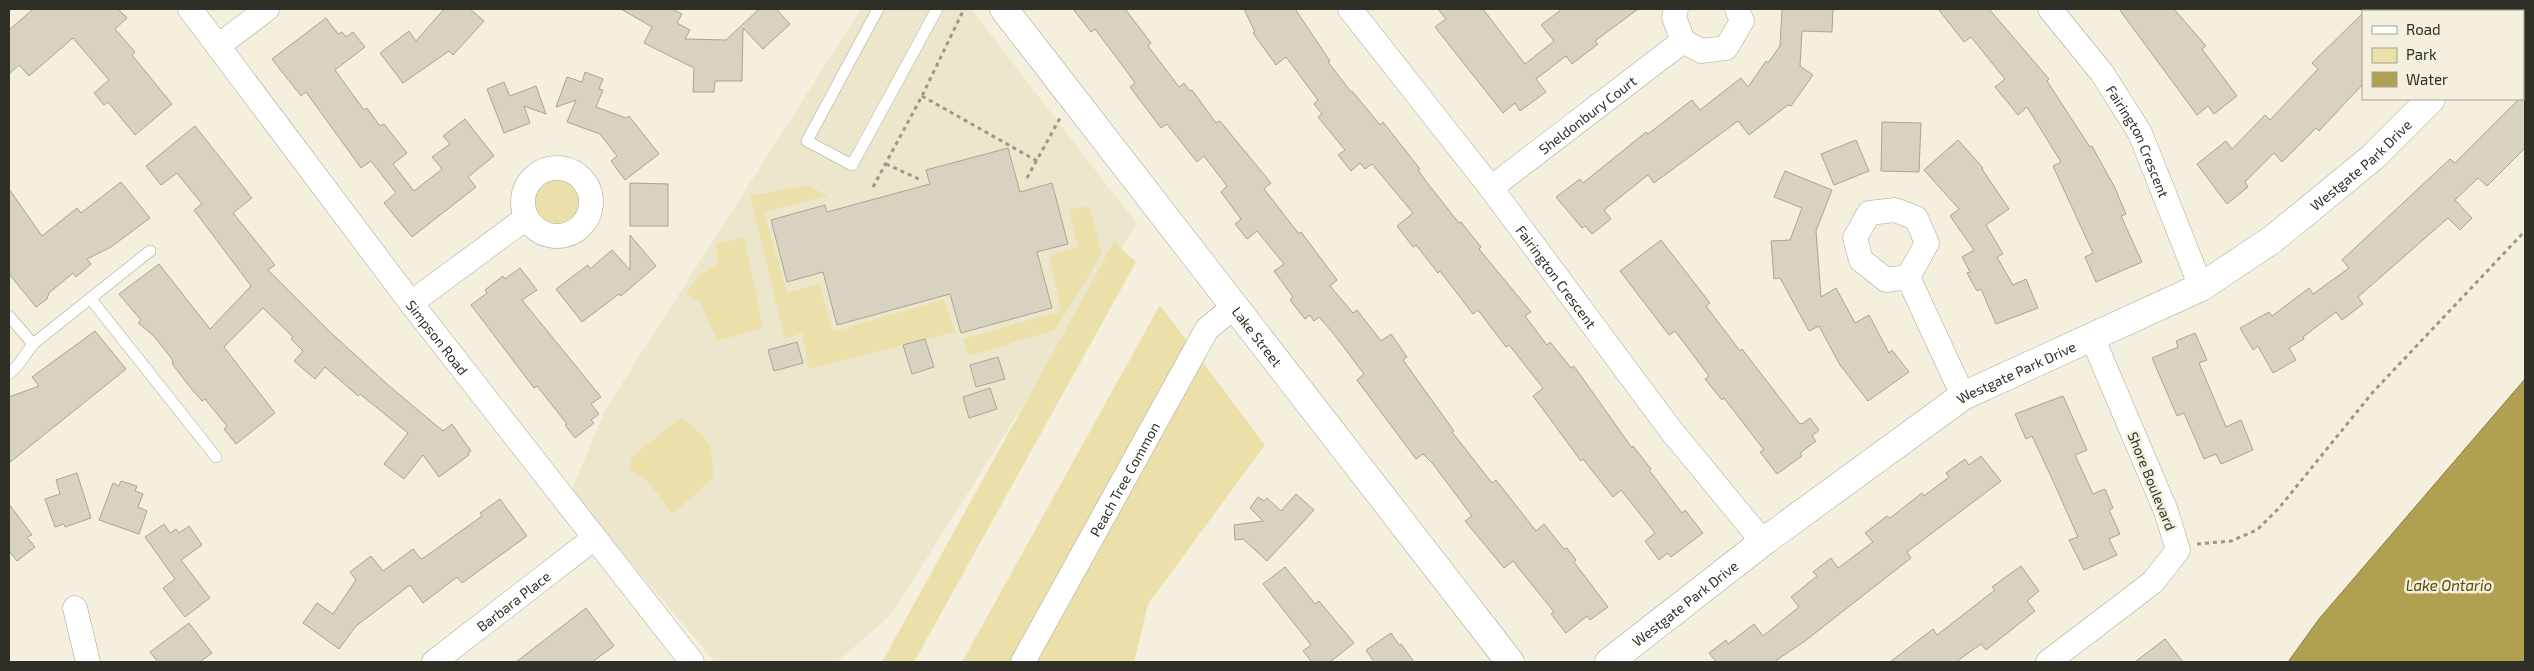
<svg xmlns="http://www.w3.org/2000/svg" width="2534" height="671" font-family="'Exo 2',sans-serif">
  <rect width="100%" height="100%" fill="#f4f0dd"/>
  <!-- built -->
  <path fill="#ece7cc" d="M861,9H971L1137,224L891,615L837,662H715L571,492L605,410Z"/>
  <!-- green -->
  <path fill="#ebe0aa" d="M534 202a23 23 0 1 1 46 0a23 23 0 1 1-46 0Z
    M807,185L828,196L764,212L787,293L819,283L833,332L944,299L955,332L809,369L802,333L785,339L750,196Z
    M1089,206L1102,254L1055,330L969,356L963,339L1061,311L1049,256L1078,247L1069,210Z
    M744,237L763,328L717,341L700,301L686,294L699,275L718,263L716,244Z
    M1114,242L1136,262L914,662H882Z
    M1160,305L1265,445L1148,604L1134,662H962Z
    M680,418C710,438 713,442 713,478L673,514L646,479L629,469L632,457Z"/>
  <!-- water -->
  <path fill="#b0a051" stroke="#897e44" d="M2525,379V662H2288L2319,619Z"/>
  <!-- building -->
  <path fill="#d7d3c0" stroke="#a9a593" d="M33,9H118L127,18L115,29L135,52L132,55L172,104L135,135L108,102L104,105L94,93L109,80L73,38L29,76L19,65L9,74V30Z
    M444,9H470L484,21L453,55L449,51L403,83L380,53L409,31L416,41Z
    M621,9H672L682,14L677,23L690,30L685,39L726,40L759,9H776L790,24L763,49L743,28L742,81H715L714,92H693L694,68L644,43L652,27Z
    M1073,9H1125L1151,43L1148,46L1179,87L1184,83L1190,91L1192,90L1216,123L1220,121L1271,183L1264,189L1299,234L1301,232L1337,280L1330,286L1353,313L1357,310L1381,341L1391,334L1407,357L1403,360L1454,431L1452,432L1492,483L1496,480L1536,531L1544,524L1564,549L1567,548L1576,560L1574,562L1608,607L1590,620L1587,616L1566,633L1551,614L1554,612L1513,561L1504,568L1465,521L1472,516L1433,464L1423,454L1416,459L1404,443L1357,380L1364,374L1333,333L1319,317L1314,321L1310,315L1305,319L1290,300L1293,297L1274,271L1284,264L1257,231L1247,239L1235,224L1241,219L1221,192L1227,186L1204,156L1197,162L1167,124L1161,128L1130,87L1135,83L1128,73L1095,29L1091,32Z
    M1244,9H1295L1330,61L1328,62L1351,92L1352,91L1380,125L1383,122L1420,169L1418,170L1425,180L1459,223L1461,222L1481,247L1479,249L1531,312L1525,316L1547,345L1550,342L1571,368L1574,366L1632,448L1633,446L1651,469L1649,470L1682,513L1685,510L1703,533L1671,557L1668,553L1659,560L1645,541L1655,533L1621,490L1613,497L1583,459L1581,461L1533,396L1543,388L1509,345L1506,347L1478,310L1473,314L1440,271L1438,273L1416,245L1413,247L1397,226L1413,213L1372,164L1365,169L1360,163L1351,171L1338,155L1345,150L1318,117L1322,114L1314,104L1318,100L1286,57L1276,65L1253,33L1255,32Z
    M1438,9H1483L1525,64L1554,41L1541,25L1562,9H1638L1595,41L1598,44L1572,64L1566,56L1536,79L1546,92L1520,111L1515,103L1503,113L1435,27L1446,19Z
    M1782,9H1833L1832,32L1802,31L1800,66L1813,75L1791,106L1788,105L1749,135L1738,121L1654,183L1648,175L1604,210L1611,219L1592,234L1585,226L1582,228L1556,197L1580,179L1583,183L1646,132L1648,134L1692,100L1700,110L1741,78L1748,87L1766,61L1768,63L1780,46Z
    M1938,9H1989L2049,79L2047,81L2069,115L2090,147L2092,146L2115,188L2126,214L2121,216L2142,262L2096,282L2085,257L2093,253L2053,166L2061,162L2027,107L2018,115L1995,87L2005,79L1971,37L1964,42Z
    M2119,9H2174L2206,46L2202,49L2237,96L2214,114L2208,106L2197,115Z
    M2363,13V84L2319,131L2316,128L2282,162L2274,153L2245,182L2248,187L2227,204L2197,164L2226,141L2232,149L2265,115L2270,120L2318,69L2312,63Z
    M326,18L338,34L342,32L346,37L353,32L365,47L335,70L364,110L367,108L380,126L384,124L407,153L393,164L414,191L442,169L432,157L450,144L443,136L465,119L494,156L468,177L476,187L412,237L384,203L396,193L371,161L361,168L306,92L301,96L272,59Z
    M585,72L603,79L599,89L603,90L596,107L626,118L629,116L659,154L625,180L611,161L617,156L600,134L567,122L576,100L556,107L567,77L582,82Z
    M504,82L510,96L536,86L546,114L524,106L530,123L504,133L487,89Z
    M2525,93V148L2487,186L2478,178L2455,200L2472,218L2460,230L2448,218L2358,297L2363,304L2342,320L2336,312L2303,337L2304,339L2289,348L2296,360L2273,373L2258,346L2253,350L2240,328L2269,312L2272,316L2309,288L2313,294L2349,268L2342,260L2450,159L2455,163L2519,99H2523Z
    M1882,122L1921,123L1919,172L1881,171Z
    M195,126L252,198L233,213L275,265L268,270L328,330L388,385L443,431L452,424L471,451L468,453L469,455L439,477L423,455L404,479L384,464L408,433L360,394L358,396L325,367L315,379L294,361L303,351L291,339L293,337L263,308L224,347L275,413L236,444L224,429L227,426L205,399L202,401L190,387L173,365L172,359L153,335L138,323L141,320L119,294L159,264L210,329L251,286L194,210L202,204L177,173L161,185L146,166Z
    M1856,140L1869,171L1834,185L1821,154Z
    M1958,140L1983,168L1982,169L2009,209L1986,225L2003,254L1997,257L2013,285L2026,279L2038,308L1996,324L1981,289L1977,291L1967,273L1970,272L1962,257L1974,250L1950,216L1959,209L1924,170Z
    M1008,148L1020,192L1052,183L1068,244L1037,252L1052,308L961,333L950,294L837,325L823,272L787,282L771,220L825,205L827,212L930,184L926,170Z
    M1785,171L1832,190L1816,231L1821,297L1836,288L1855,323L1869,315L1889,353L1892,350L1909,372L1868,401L1840,365L1819,326L1809,331L1780,278L1774,279L1771,241L1790,240L1802,208L1774,197Z
    M121,182L150,218L111,247L87,259L91,264L76,277L73,273L49,293L47,299L36,307L9,274V189L42,236L77,208L81,213Z
    M630,183L668,184V226H630Z
    M630,235L656,266L621,296L619,294L582,322L556,289L588,265L590,269L612,250L630,270Z
    M1661,240L1710,303L1706,306L1740,351L1742,349L1799,423L1802,424L1810,418L1819,430L1812,436L1816,441L1800,453L1802,456L1777,474L1760,452L1764,450L1724,398L1722,400L1705,379L1709,376L1675,331L1669,335L1620,271Z
    M520,268L537,290L522,300L601,397L591,404L599,414L591,420L594,423L575,438L565,425L567,424L537,386L534,388L471,305L487,293L485,290L503,276L505,279Z
    M95,331L126,369L9,463V397L39,386L32,377Z
    M2195,333L2207,360L2199,363L2226,427L2241,420L2253,450L2221,464L2216,454L2204,459L2184,413L2177,416L2152,358L2178,347L2176,341Z
    M925,339L934,367L912,374L903,345Z
    M797,342L803,363L774,371L768,350Z
    M998,357L1005,379L976,387L970,365Z
    M990,388L997,409L969,418L963,397Z
    M2063,396L2087,450L2075,455L2093,494L2105,489L2113,508L2109,510L2120,534L2109,539L2117,555L2084,570L2069,540L2078,537L2054,483L2032,436L2026,439L2015,414Z
    M1981,456L2001,481L1907,552L1911,558L1805,641L1774,662H1716L1709,653L1726,640L1728,644L1754,624L1763,636L1799,607L1791,597L1817,576L1813,572L1831,558L1838,568L1873,542L1865,533L1887,516L1890,518L1922,493L1924,496L1949,477L1946,473L1965,459L1969,465Z
    M77,473L91,518L65,527L64,524L55,527L45,499L60,494L56,480Z
    M121,481L137,486L135,491L143,494L138,507L147,511L139,534L99,520L113,483L119,486Z
    M1296,494L1314,510L1267,561L1243,539L1235,540L1234,525L1263,521L1250,508L1258,497L1264,501L1267,498L1281,511Z
    M500,499L527,536L462,583L457,577L423,603L410,585L356,626L339,649L303,623L317,603L333,614L356,580L350,572L371,556L383,571L413,549L421,559L425,557L482,516L480,513Z
    M9,504L32,535L27,537L35,547L17,561L9,551Z
    M164,524L170,533L176,529L179,533L189,526L202,545L181,560L210,598L185,617L163,588L175,579L145,537Z
    M2021,566L2039,591L2027,601L2035,611L1986,650L1981,644L1956,662H1890L1933,629L1937,635L1995,590L1992,587Z
    M1285,567L1315,604L1319,601L1354,643L1330,662H1312L1303,651L1311,645L1263,584Z
    M586,608L614,646L592,662H516Z
    M189,623L212,653L200,662H158L150,652Z
    M1391,633L1399,645L1401,644L1414,662H1374L1366,650Z
    M2165,639L2183,662H2135Z"/>
  <g fill="none" stroke-linecap="round" stroke-linejoin="round">
    <!-- lane casing -->
    <g stroke="#a9a693" stroke-width="12">
      <path id="lane" d="M878,9L807,141L852,165L937,9
        M90,298L216,457
        M9,316L33,344
        M9,374L18,365L33,344L150,251"/>
    </g>
    <!-- street casing -->
    <g stroke="#a9a693" stroke-width="25">
      <g id="street">
        <path id="s1" d="M190,9L411,303L692,662"/>
        <path id="s2" d="M1350,9L1491,188L1670,429L1763,542"/>
        <path d="M1676,9L1674,17L1683,41L1701,51L1726,48L1742,21L1737,9"/>
        <path id="s3" d="M2050,9L2102,73L2140,133L2201,287"/>
        <path d="M218,46L267,9"/>
        <circle cx="557" cy="202" r="34"/>
        <path id="s4" d="M1491,188L1683,41"/>
        <path d="M1908,277L1886,280L1861,260L1855,238L1869,213L1895,210L1916,218L1927,243L1908,277L1963,396"/>
        <path d="M411,303L526,218"/>
        <path d="M75,608L88,662"/>
        <path id="s5" d="M434,662L593,539"/>
        <path id="s6" d="M1023,662L1207,329L1235,306"/>
        <path d="M2048,662L2153,582L2178,550L2166,511L2092,337"/>
      </g>
    </g>
    <!-- secondary casing -->
    <g stroke="#a9a693" stroke-width="29">
      <g id="secondary">
        <path id="s7" d="M1004,9L1510,662"/>
        <path d="M2517,11L2520,9"/>
        <path id="s8" d="M1609,662L1763,542L1963,396L2201,287L2273,239L2373,157L2431,99"/>
      </g>
    </g>
    <!-- path -->
    <path stroke="#9b988b" stroke-width="3" stroke-dasharray="4 4" stroke-linecap="butt" d="M922,96L1037,161
      M886,164L921,180
      M1027,178L1060,118
      M873,187L922,96L964,9
      M2197,544L2231,541L2257,530L2279,508L2373,392L2525,231"/>
    <!-- lane -->
    <use href="#lane" stroke="#fff" stroke-width="11"/>
    <!-- street -->
    <use href="#street" stroke="#fff" stroke-width="24"/>
    <!-- secondary -->
    <use href="#secondary" stroke="#fff" stroke-width="28"/>
  </g>
  <g text-anchor="middle" dominant-baseline="central" stroke-width="5" stroke-linejoin="round" paint-order="stroke">
    <!-- street labels -->
    <g font-size="14" fill="#2f2e27" stroke="#f4f0dd">
      <text stroke="none"><textPath href="#s4" startOffset="121">Sheldonbury Court</textPath></text>
      <text stroke="none"><textPath href="#s3" startOffset="160">Fairington Crescent</textPath></text>
      <text stroke="none"><textPath href="#s8" startOffset="906">Westgate Park Drive</textPath></text>
      <text stroke="none"><textPath href="#s2" startOffset="338">Fairington Crescent</textPath></text>
      <text stroke="none"><textPath href="#s7" startOffset="414">Lake Street</textPath></text>
      <text stroke="none"><textPath href="#s1" startOffset="411">Simpson Road</textPath></text>
      <text stroke="none"><textPath href="#s8" startOffset="501">Westgate Park Drive</textPath></text>
      <text stroke="none"><textPath href="#s6" startOffset="209">Peach Tree Common</textPath></text>
      <text transform="translate(2152 481) rotate(68)">Shore Boulevard</text>
      <text stroke="none"><textPath href="#s5" startOffset="100">Barbara Place</textPath></text>
      <text stroke="none"><textPath href="#s8" startOffset="96">Westgate Park Drive</textPath></text>
    </g>
    <!-- water labels -->
    <g font-size="15" font-style="italic" fill="#564b0c" stroke="#f4f0dd">
      <text x="2449" y="585">Lake Ontario</text>
    </g>
  </g>
  <!-- border -->
  <rect width="2534" height="671" fill="none" stroke="#2f2e27" stroke-width="20"/>
  <!-- legend -->
  <rect x="2362" y="10" width="162" height="90" fill="#f4f0dd" stroke="#a5a294"/>
  <rect x="2372" y="26" width="25" height="8" fill="#ffffff" stroke="#a5a294"/>
  <text x="2406" y="35" font-size="15" fill="#2f2e27">Road</text>
  <rect x="2372" y="48" width="25" height="15" fill="#ebe0aa" stroke="#a5a294"/>
  <text x="2406" y="60" font-size="15" fill="#2f2e27">Park</text>
  <rect x="2372" y="72" width="25" height="15" fill="#b0a051" stroke="#a5a294"/>
  <text x="2406" y="85" font-size="15" fill="#2f2e27">Water</text>
</svg>
